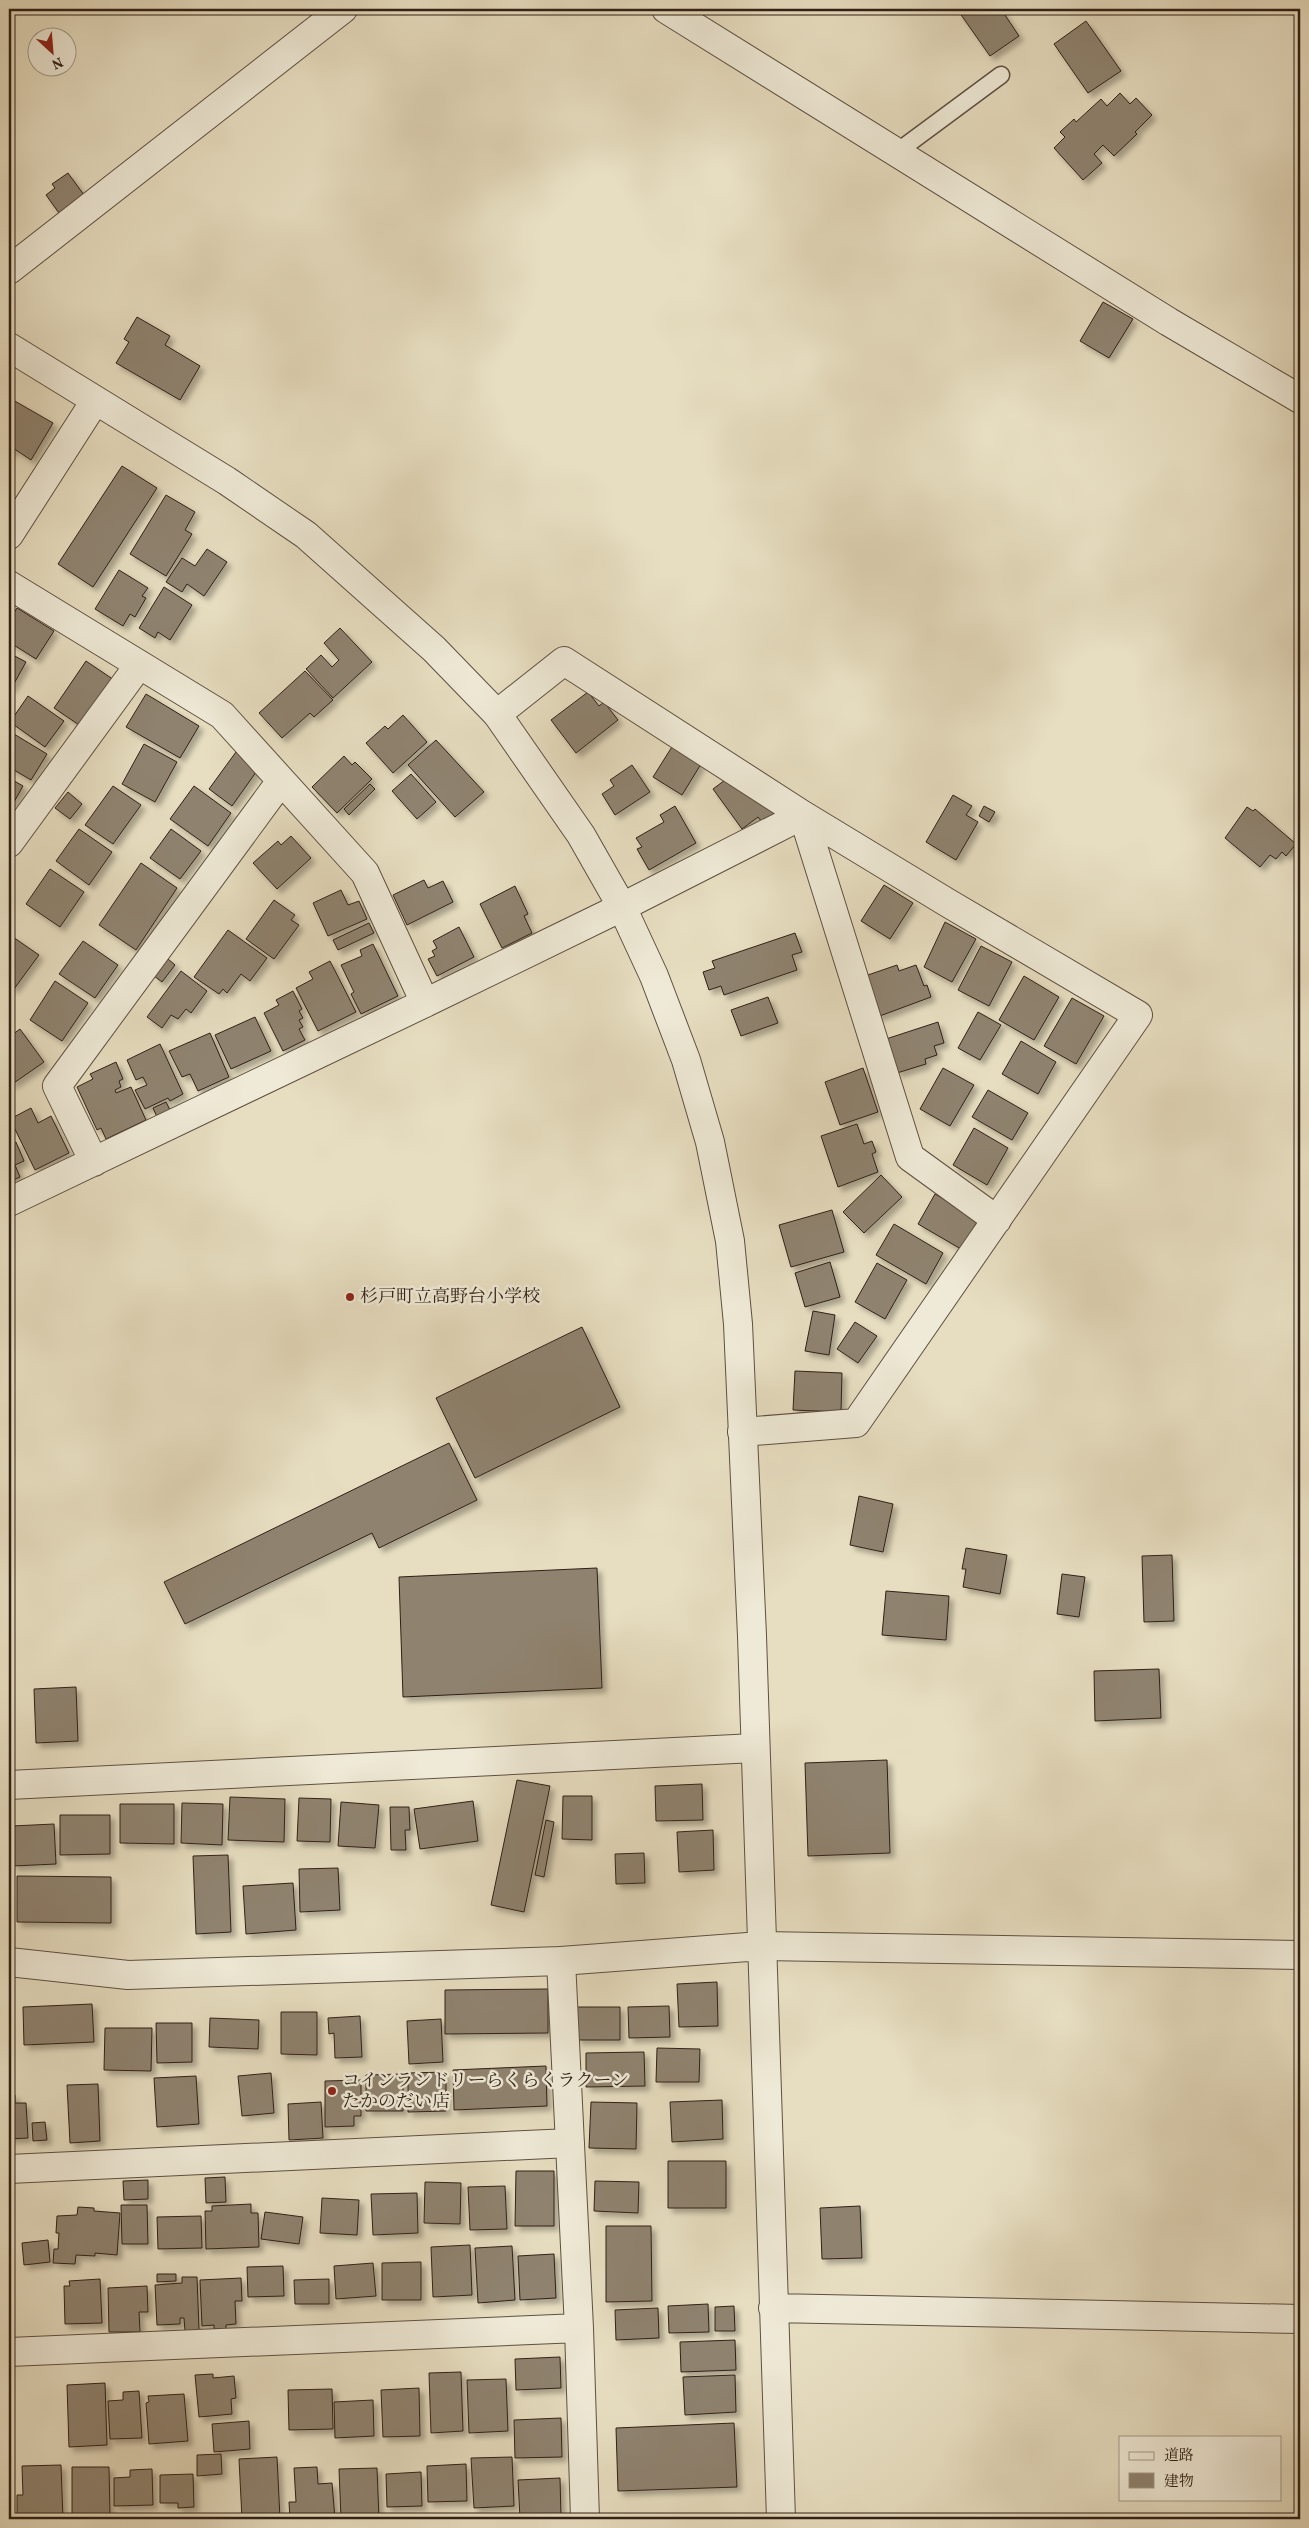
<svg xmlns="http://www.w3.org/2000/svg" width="1309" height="2528" font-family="Vollkorn,'Noto Serif JP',serif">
  <defs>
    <filter id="shadow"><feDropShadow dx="4.5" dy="4.5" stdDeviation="2.5" flood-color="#0004"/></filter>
  </defs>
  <rect width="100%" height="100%" fill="#e7dec1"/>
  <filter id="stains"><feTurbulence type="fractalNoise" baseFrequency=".004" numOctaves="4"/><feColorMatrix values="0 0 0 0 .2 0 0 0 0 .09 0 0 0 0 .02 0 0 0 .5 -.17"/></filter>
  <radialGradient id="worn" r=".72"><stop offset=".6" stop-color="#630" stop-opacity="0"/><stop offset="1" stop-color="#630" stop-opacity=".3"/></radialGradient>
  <!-- building -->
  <path fill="#8f836f" stroke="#302017" filter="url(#shadow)" d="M965,9H1001L1019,36L990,56L959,12Z
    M1086,21L1121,71L1088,93L1054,44Z
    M1120,93L1130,104L1136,98L1152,115L1135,132L1137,134L1114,156L1103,145L1094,154L1102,163L1083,180L1054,148L1065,137L1060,132L1074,119L1076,122L1101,99L1107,106Z
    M68,173L84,195L59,213L46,195L55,188L52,184Z
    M1300,246V260L1294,253Z
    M1103,302L1133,319L1109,358L1080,341Z
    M137,317L170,336L165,345L200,366L180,400L116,363L129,342L124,339Z
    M13,400L53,423L31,460L13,448L9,455V407Z
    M122,466L157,488L93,587L58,564Z
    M166,495L195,512L185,530L192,534L166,576L130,554Z
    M207,549L227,562L204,596L187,584L182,592L166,582L182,558L195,566Z
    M119,570L148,588L142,596L146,598L135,617L130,614L123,626L95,609Z
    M164,587L192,605L170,640L158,632L155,638L139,628Z
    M17,608L54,631L36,659L9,642V621Z
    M340,628L372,662L333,698L306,669L321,655L332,667L339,660L324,643Z
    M9,653L26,662L11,689L9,687Z
    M86,661L114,680L82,727L54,708Z
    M305,671L333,700L314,717L310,713L282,738L259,713Z
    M588,692L599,706L604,702L618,720L576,753L551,720Z
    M146,694L199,726L180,758L126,727Z
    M28,696L64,721L45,747L10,722Z
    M403,715L427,742L393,773L366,743L385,726L388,729Z
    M9,731L47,754L31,780L9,767Z
    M436,740L484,792L455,817L408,765Z
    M675,742L701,764L682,795L653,777Z
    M144,744L177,762L155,802L122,784Z
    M236,752L259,768L232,806L209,789Z
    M344,756L352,765L355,762L372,779L337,813L312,787Z
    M632,765L650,792L615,815L602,794L614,786L610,780Z
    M411,774L436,802L417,819L392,791Z
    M729,777L777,812L762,822L758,817L742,829L713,789Z
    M9,778L23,786L9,811Z
    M370,784L375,789L349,815L344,809Z
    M113,786L141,805L113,844L85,825Z
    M194,786L231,813L208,846L170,819Z
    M68,792L82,804L70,819L55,808Z
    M953,795L972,806L966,815L978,822L956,860L926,842Z
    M675,806L696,843L649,870L637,849L642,847L636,838L664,822L660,815Z
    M984,806L995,812L989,822L979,816Z
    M1247,807L1253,811L1255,809L1296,844L1286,856L1282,852L1276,859L1270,855L1260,867L1225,838Z
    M79,829L112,852L89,885L56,861Z
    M171,829L201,851L180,879L150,858Z
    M291,836L311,858L277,889L253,863L278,841L281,845Z
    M141,863L177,888L136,950L99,925Z
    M50,869L84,892L60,927L26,904Z
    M424,880L428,888L443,881L453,902L407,925L393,895Z
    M884,885L913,903L890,939L861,921Z
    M515,886L528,914L524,916L532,933L502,948L480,904Z
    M341,890L348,905L359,901L367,919L328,936L313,903Z
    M274,900L295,915L291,920L299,925L274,959L246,939Z
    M945,922L976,939L952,982L924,967Z
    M369,923L374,933L338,950L333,940Z
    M459,927L474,957L437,976L428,959L435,956L432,951L437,948L433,941Z
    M228,930L267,958L250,981L241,974L227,993L223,989L219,994L194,977Z
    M795,933L802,952L792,955L797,970L724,995L721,986L709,990L703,972L715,968L712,961Z
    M10,935L39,955L14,989L9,985Z
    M83,941L118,965L95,998L59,974Z
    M373,944L398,996L361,1014L351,994L354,992L341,965L362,956L360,950Z
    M981,946L1012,962L989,1006L958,990Z
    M167,958L175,965L162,982L154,976Z
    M330,961L356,1012L318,1031L296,988L313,979L309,972Z
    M897,965L899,971L916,965L924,986L927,985L931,997L877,1017L865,976Z
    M181,971L207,991L191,1013L186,1009L178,1019L171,1015L162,1028L147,1017Z
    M1024,976L1059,997L1034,1040L999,1020Z
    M55,981L88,1003L62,1041L30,1020Z
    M293,991L302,1009L299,1011L303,1018L299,1020L303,1027L299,1029L305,1040L283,1051L264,1013L279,1005L276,1000Z
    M768,997L778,1023L741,1036L731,1010Z
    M1072,998L1104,1016L1076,1064L1044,1046Z
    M978,1012L1001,1025L980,1060L958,1048Z
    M255,1017L271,1051L231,1069L215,1035Z
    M938,1022L944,1043L934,1046L937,1055L925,1059L926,1064L897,1073L886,1039Z
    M20,1029L44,1062L11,1085L9,1037Z
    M210,1033L229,1077L198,1091L190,1074L182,1077L169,1051Z
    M1021,1041L1056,1062L1038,1094L1002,1074Z
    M160,1044L183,1094L170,1101L168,1098L145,1109L135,1090L147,1085L143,1077L136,1080L127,1060Z
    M116,1062L123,1079L119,1081L121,1087L115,1090L116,1093L131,1087L146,1120L106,1139L101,1128L97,1130L77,1087L93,1079L90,1074Z
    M863,1068L878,1112L840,1125L825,1082Z
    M943,1068L974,1085L950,1126L920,1109Z
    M988,1090L1028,1113L1012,1140L972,1117Z
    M166,1102L170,1110L157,1117L153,1108Z
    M31,1108L38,1123L51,1116L69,1153L35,1170L10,1119Z
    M857,1124L864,1144L872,1141L876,1152L872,1154L878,1172L838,1187L821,1136Z
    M974,1128L1008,1148L987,1185L953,1165Z
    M16,1142L24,1161L15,1165L20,1177L9,1182V1145Z
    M881,1175L902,1197L864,1233L843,1212Z
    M935,1194L979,1219L961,1249L918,1224Z
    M832,1210L844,1252L791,1267L779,1225Z
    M894,1224L943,1253L926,1284L876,1255Z
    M830,1262L840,1297L805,1307L795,1273Z
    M877,1263L907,1280L885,1319L855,1302Z
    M813,1311L835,1315L829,1355L805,1351Z
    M855,1322L877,1336L858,1363L837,1349Z
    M582,1327L620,1407L475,1478L436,1398Z
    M795,1371L842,1373L841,1412L793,1410Z
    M449,1443L477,1500L379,1548L372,1533L185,1624L164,1582Z
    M859,1496L893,1504L883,1552L850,1545Z
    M966,1548L1007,1555L1000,1594L963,1587L966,1569H962Z
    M1172,1555L1174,1621L1144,1622L1142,1556Z
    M597,1568L602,1688L403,1697L399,1577Z
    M1062,1574L1085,1577L1079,1617L1057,1614Z
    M886,1591L949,1596L946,1640L882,1635Z
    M1159,1669L1161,1718L1095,1721L1094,1671Z
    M76,1687L78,1741L36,1743L34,1689Z
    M887,1760L890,1853L808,1856L805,1763Z
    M517,1780L550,1786L524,1912L491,1905Z
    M702,1784L703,1820L656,1821L655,1786Z
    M563,1796H592V1840L562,1839Z
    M230,1797L285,1799L284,1842L228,1840Z
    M299,1798L331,1799L330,1842L297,1841Z
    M473,1801L478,1841L420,1849L414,1809Z
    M341,1802L379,1805L375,1848L338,1846Z
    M182,1803L223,1804L222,1845L181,1843Z
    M120,1804H174V1844L120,1843Z
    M390,1807H409L410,1830H405L406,1850H391Z
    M60,1815H110V1854L60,1855Z
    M546,1820L554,1822L544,1877L535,1875Z
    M54,1824L56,1864L13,1866L12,1826Z
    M713,1830L714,1870L679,1872L677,1832Z
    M644,1853L645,1883L616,1884L615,1854Z
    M228,1855L231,1932L196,1934L193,1856Z
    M338,1868L340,1910L300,1912L299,1869Z
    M17,1876L111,1877V1923L17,1922Z
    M293,1883L296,1930L246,1934L243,1886Z
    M717,1982L718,2026L679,2027L677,1984Z
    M548,1989V2033L445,2034V1990Z
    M92,2004L94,2042L24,2045L23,2007Z
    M669,2006L670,2037L629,2038L628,2007Z
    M577,2007H620V2040H577Z
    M281,2012H317V2055L281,2054Z
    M360,2016L362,2057L335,2058L334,2033L329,2034L328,2018Z
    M210,2018L259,2020L258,2049L209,2047Z
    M441,2019L443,2062L409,2064L407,2021Z
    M156,2023H192V2062L157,2063Z
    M105,2028H152L151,2071L104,2070Z
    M657,2048L700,2049L699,2082H656Z
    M644,2052L645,2086L586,2087V2053Z
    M546,2066L547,2106L454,2110L453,2070Z
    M446,2072V2111L408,2112V2073Z
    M271,2073L274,2113L242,2116L238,2076Z
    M403,2074V2111H366V2075Z
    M196,2076L199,2124L157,2127L154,2078Z
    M361,2080V2116H354V2126L325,2127V2081Z
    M98,2084L100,2141L70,2143L67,2085Z
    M9,2095H15V2103H26L28,2138L9,2139Z
    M722,2100L723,2139L672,2142L670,2102Z
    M321,2102L323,2138L289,2140L288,2104Z
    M591,2102L637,2103L636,2149L589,2148Z
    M45,2122L47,2140L33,2141L32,2123Z
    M668,2161H726V2208H668Z
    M516,2171H554V2226H515Z
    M225,2177L226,2202L206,2203L205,2178Z
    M148,2180V2199L124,2200L123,2181Z
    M595,2181L639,2182L638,2213L594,2211Z
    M425,2182L461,2183L460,2224L424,2223Z
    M505,2186L507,2229L470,2230L468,2187Z
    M417,2193L418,2233L373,2235L371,2194Z
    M322,2198L359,2200L357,2235L320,2233Z
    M251,2204V2213H258L259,2247L206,2249L205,2211H212V2206Z
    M121,2205H147L148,2244H122Z
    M860,2206L862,2258L822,2259L820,2208Z
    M78,2207L94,2208V2211L120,2213L117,2255L95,2253V2256L76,2255L75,2264L53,2263L54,2249H58L59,2233H56L57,2216L77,2215Z
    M265,2212L303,2217L299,2244L261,2239Z
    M201,2216L202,2248L158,2249L157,2217Z
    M606,2226H651L652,2301L606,2302Z
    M48,2240L50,2262L24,2265L22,2243Z
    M470,2245L472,2295L433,2297L431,2247Z
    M512,2246L515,2300L478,2303L475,2248Z
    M554,2254L556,2298L520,2300L518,2256Z
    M421,2262V2300H382V2263Z
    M373,2263L376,2296L336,2299L334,2266Z
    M283,2266L284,2296L248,2297L247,2267Z
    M157,2274H176V2281L157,2282Z
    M182,2277H197L199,2330L185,2331L184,2318H180V2324L157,2325L155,2285L182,2283Z
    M241,2278L242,2301H235L236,2324L226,2325V2329H214V2325L202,2326L200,2280Z
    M100,2279L102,2323L65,2324L64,2286H70L69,2281Z
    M329,2279V2304H295L294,2280Z
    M147,2286L148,2312H139L140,2332H109L108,2288Z
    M708,2304L709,2332L669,2333L668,2306Z
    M734,2306L735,2331H715V2307Z
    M658,2308L659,2338L616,2340L615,2310Z
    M735,2340L736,2370L681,2372L680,2342Z
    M560,2357L561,2388L516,2390L515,2359Z
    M461,2372L463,2431L431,2433L429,2373Z
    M213,2374V2378L234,2376L236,2398L231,2399L232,2414L199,2417L195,2375Z
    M735,2375L736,2412L685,2415L683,2377Z
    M506,2379L508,2431L469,2433L467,2380Z
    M105,2383L107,2445L69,2447L67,2385Z
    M419,2388L420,2436L383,2437L381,2390Z
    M332,2389L333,2429L289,2430L288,2390Z
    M139,2391L142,2438L110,2439L108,2401L123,2400V2392Z
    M184,2394L188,2441L149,2444L146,2403L149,2402L148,2396Z
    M373,2400L374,2436L335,2438L334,2402Z
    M561,2418L562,2457L515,2458L514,2420Z
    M249,2421L250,2449L214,2452L212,2424Z
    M734,2423L737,2487L618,2491L616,2428Z
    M221,2454L222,2474L197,2476V2455Z
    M277,2457L280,2519H242L239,2459Z
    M512,2457L514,2506L474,2508L471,2458Z
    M466,2464L467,2501L428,2502L427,2466Z
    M61,2465L63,2519H24V2515H17V2495H23L22,2466Z
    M72,2467H109L110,2514L72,2515Z
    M317,2467L318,2484L332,2483L335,2519H290L289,2502H296L294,2468Z
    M377,2468L379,2519H341L339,2469Z
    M152,2469L153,2505L114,2506V2478L130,2477V2470Z
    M421,2472L422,2506L387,2507L386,2474Z
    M193,2474L194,2507L178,2508V2503H160V2475Z
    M560,2478L561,2517L520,2518L518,2480Z"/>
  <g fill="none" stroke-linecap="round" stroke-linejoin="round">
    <!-- service casing -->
    <g stroke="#5e5042" stroke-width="19">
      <path id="service" d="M897,152L1001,75"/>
    </g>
    <!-- minor casing -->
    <g stroke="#5e5042" stroke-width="30">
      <path id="minor" d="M666,9L1169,322L1300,399
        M9,270L343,9
        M9,535L95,401
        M9,585L222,715L365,873L425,1003L622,907L803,815L948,903L1138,1015L856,1423L742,1432
        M497,714L564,661L803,815L910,1157L997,1220
        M9,843L139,665
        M94,1162L57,1086L281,781
        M9,1202L425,1003
        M9,1785L755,1748
        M761,1946L1300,1955
        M561,1961L579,2328L585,2519
        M9,2169L570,2143
        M9,2352L579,2328"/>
    </g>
    <!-- tertiary casing -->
    <g stroke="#5e5042" stroke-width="30">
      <path id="tertiary" d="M9,347L227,481L306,535L434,649L497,714L581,835L622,907L654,976L686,1060L710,1142L730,1241L738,1324L752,1636L781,2519
        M9,1962L128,1975L561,1961L761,1946
        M773,2308L1300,2319"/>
    </g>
    <!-- service -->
    <use href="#service" stroke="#efead7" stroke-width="16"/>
    <!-- minor -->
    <use href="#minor" stroke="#efead7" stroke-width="28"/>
    <!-- tertiary -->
    <use href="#tertiary" stroke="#efead7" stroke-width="28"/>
  </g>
  <!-- markers -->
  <g fill="#8f2418" stroke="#efead7" stroke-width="2">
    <circle cx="350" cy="1297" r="5"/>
    <circle cx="332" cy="2091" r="5"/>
  </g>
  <g text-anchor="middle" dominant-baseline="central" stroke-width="5" stroke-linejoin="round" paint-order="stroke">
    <!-- poi labels -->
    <g font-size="18" fill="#302017" stroke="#efead7" text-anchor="start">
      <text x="360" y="1297">杉戸町立高野台小学校</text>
      <text x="342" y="2081">コインランドリーらくらくラクーン<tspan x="342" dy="21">たかのだい店</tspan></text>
    </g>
  </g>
  <!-- margin -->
  <rect width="1309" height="2528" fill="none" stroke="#e7dec1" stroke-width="30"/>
  <rect x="10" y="10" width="1289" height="2508" fill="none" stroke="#302017" stroke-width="2.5"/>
  <rect x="15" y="15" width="1279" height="2498" fill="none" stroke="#302017"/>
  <!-- legend -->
  <rect x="1119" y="2436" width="162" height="65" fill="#efead7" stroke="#a3998a"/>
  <rect x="1129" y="2452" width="25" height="8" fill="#efead7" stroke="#a3998a"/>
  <text x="1164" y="2460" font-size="15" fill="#302017">道路</text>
  <rect x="1129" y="2473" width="25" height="15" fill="#8f836f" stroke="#a3998a"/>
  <text x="1164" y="2486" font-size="15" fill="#302017">建物</text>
  <!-- north arrow -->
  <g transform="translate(52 52) rotate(154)"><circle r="24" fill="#efead7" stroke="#a3998a"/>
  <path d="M0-4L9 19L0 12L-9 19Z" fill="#8f2418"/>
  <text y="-8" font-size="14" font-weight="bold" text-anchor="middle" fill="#302017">N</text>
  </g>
  <rect width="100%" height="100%" filter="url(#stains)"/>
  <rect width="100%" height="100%" fill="url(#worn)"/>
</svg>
